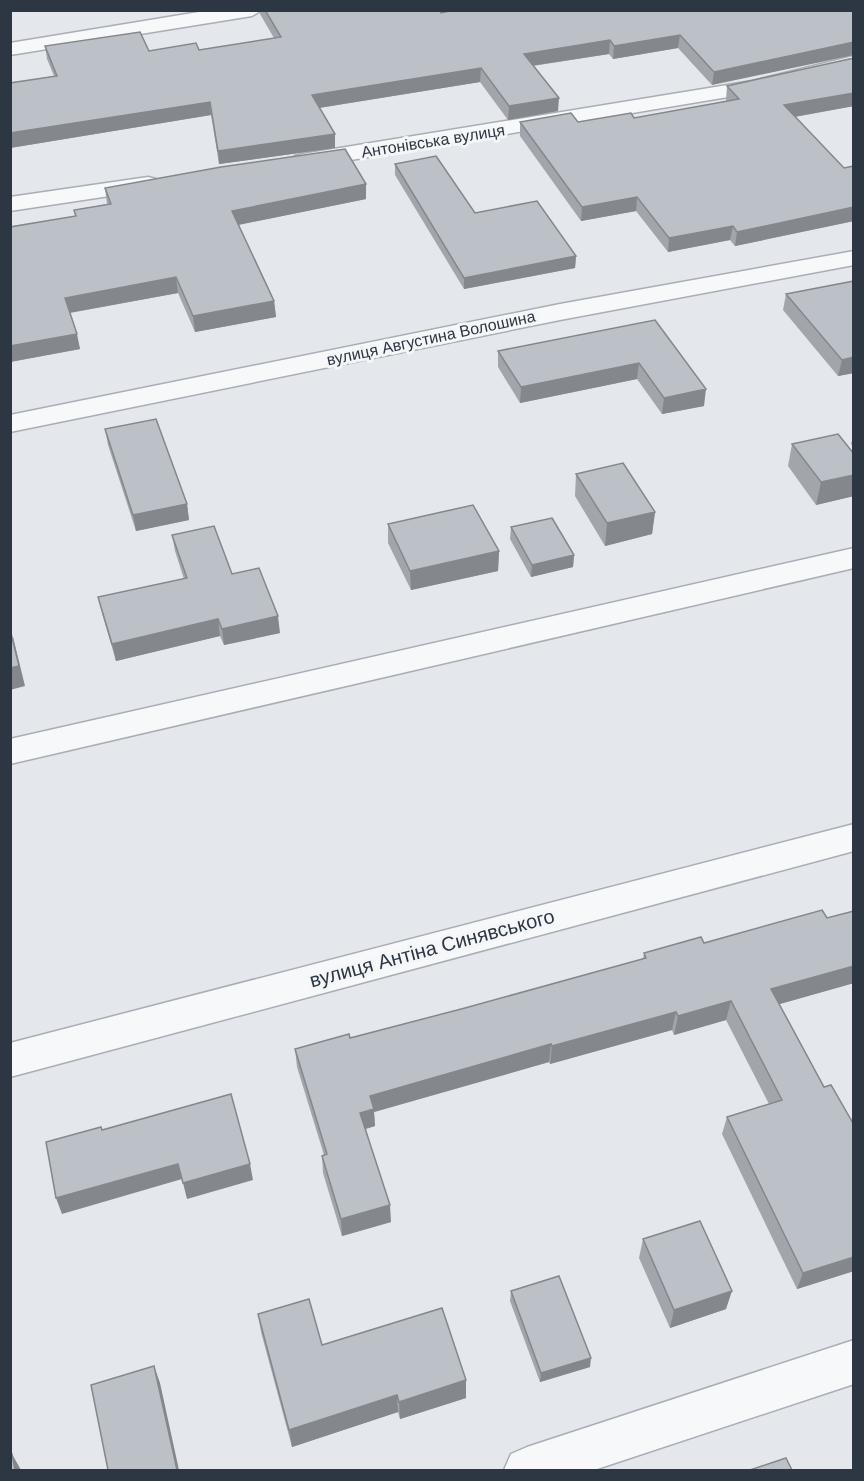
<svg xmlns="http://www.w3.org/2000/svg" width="864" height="1481" font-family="Helvetica,sans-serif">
<rect width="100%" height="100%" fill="#e4e7eb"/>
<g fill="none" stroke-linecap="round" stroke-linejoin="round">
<g stroke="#a9aeb5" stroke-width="3">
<path id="minor" d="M211 10H262L252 16 10 55V43Z
M854 56V68L752 93 303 168 295 166 292 161 295 156 303 154 752 81Z
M148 177 156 179 160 184 156 189 10 211V197Z
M854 251V265L560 320 10 432V415L560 304Z
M854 548V568L10 764V739Z
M854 824V851L10 1077V1043Z
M854 1340V1384L594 1470H504L511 1454 527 1447Z"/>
</g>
<use href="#minor" fill="#f7f8f9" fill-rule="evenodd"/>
</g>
<path fill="#a2a6ac" d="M260 10H439L441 13 854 10 712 85 678 48 613 59 609 54 533 66 558 111 508 120 480 82 319 108 335 148 219 164 211 115 10 148V83L54 76 47 59 45 46 149 51 199 50 274 38 260 14Z
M854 58V106L795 117 844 168 854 166V221L735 246 730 240 668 252 636 211 581 221 520 136V122H578L634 118 727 101 726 100 727 86Z
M395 164 475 213 576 256 575 268 464 289 395 175Z
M105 188 366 199 238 225 274 301 276 317 195 332 178 293 70 313 80 349 10 362 75 216 74 210 107 204Z
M786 294 854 373 838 376 783 310Z
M655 320 704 406 662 414 637 379 520 403 498 367V351Z
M105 429 187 504 189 520 136 531 108 445Z
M854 433V447L851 444Z
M792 444 854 454V496L816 505 788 466Z
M576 474 655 512 652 534 605 546 575 496Z
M388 524 499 551 498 571 411 590 388 543Z
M511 527 574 555 573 567 531 577 510 539Z
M172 535 232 574 280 633 224 645 220 636 116 661 102 613 98 597 184 579 175 551Z
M854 911V983L779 1004 854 1271 797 1289 722 1134 727 1117 769 1104 726 1020 674 1035 672 1030 550 1064 549 1062 374 1112 375 1126 366 1129 391 1222 342 1236 323 1173 322 1156 324 1155 297 1067 295 1049 350 1038 465 1008 643 959 644 953 704 943 827 918Z
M643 1239 726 1309 670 1328 639 1258Z
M511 1291 590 1367 540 1382 510 1301Z
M258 1314 322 1345 466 1380V1398L400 1419 398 1412 292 1447 261 1332Z"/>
<path fill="#84878c" d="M680 35 678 48 613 59 614 46Z
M610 40 609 54 523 67 524 54Z
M854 42V55L712 85 714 72Z
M481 68 480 82 312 109V95Z
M854 93V106L782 119 784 105Z
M559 98 558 111 508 120 509 106Z
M210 102 211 115 10 148V133Z
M335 134V148L219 164 218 151Z
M366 184V199L233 226 232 211Z
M637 197 636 211 581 221 582 207Z
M854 207V221L735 246 737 232Z
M733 226 730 240 668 252 669 238Z
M576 256 575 268 464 289V278Z
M176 277 178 293 68 313 65 298Z
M274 301 276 317 195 332 193 316Z
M77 334 80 349 10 362V346Z
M854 357V373L838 376 842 360Z
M639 363 637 379 520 403 521 387Z
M706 389 704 406 662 414 664 398Z
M854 475V496L816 505 821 482Z
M187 504 189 520 136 531 133 515Z
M655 512 652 534 605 546 607 523Z
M499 551 498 571 411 590 410 571Z
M574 555 573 567 531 577 532 565Z
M278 616 280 633 224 645 222 629Z
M218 619 220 636 116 661 112 644Z
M13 637 25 686 10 690V668Z
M854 966V983L766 1008 771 989Z
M731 1001 726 1020 674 1035 678 1016Z
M676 1012 672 1030 550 1064 552 1046Z
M551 1044 549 1062 374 1112 375 1126 361 1130 360 1113 370 1096Z
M178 1164 182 1179 62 1214 56 1198Z
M250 1164 253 1180 187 1199 183 1183Z
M390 1205 391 1222 342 1236 341 1219Z
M854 1257V1271L797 1289 803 1273Z
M732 1291 726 1309 670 1328 674 1310Z
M591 1358 590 1367 540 1382 541 1373Z
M154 1366 160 1383 179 1470H177Z
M466 1380V1398L400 1419 399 1402Z
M397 1395 398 1412 292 1447 289 1430Z
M12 1454 21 1470H15Z"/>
<path fill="#bcc1c8" stroke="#84878c" stroke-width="1.5" d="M265 10H439L441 13 454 10H854V42L714 72 680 35 614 46 610 40 524 54 559 98 509 106 481 68 312 95 335 134 218 151 210 102 10 133V83L57 76 45 46 140 32 149 51 196 43 199 50 281 37Z
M854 58V93L784 105 844 168 854 166V207L737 232 733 226 669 238 637 197 582 207 520 122 571 113 578 122 631 113 634 118 739 99 727 86Z
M345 149 366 184 232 211 274 301 193 316 176 277 65 298 77 334 10 346V227L76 216 74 210 111 204 105 188 221 167Z
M436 156 475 213 537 201 576 256 464 278 395 164Z
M854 281V357L842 360 786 294Z
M655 320 706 389 664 398 639 363 521 387 498 351Z
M156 419 187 504 133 515 105 429Z
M838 434 854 454V475L821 482 792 444Z
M623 463 655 512 607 523 576 474Z
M473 505 499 551 410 571 388 524Z
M552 518 574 555 532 565 511 527Z
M214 526 232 574 259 568 278 616 222 629 218 619 112 644 98 597 187 578 172 535Z
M10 629 19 666 10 668Z
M822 910 827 918 854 911V966L771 989 824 1087 831 1085 854 1125V1257L803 1273 727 1117 782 1100 731 1001 678 1016 676 1012 552 1046 551 1044 370 1096 374 1109 360 1113 390 1205 341 1219 322 1156 327 1154 295 1049 349 1034 350 1038 465 1008 646 958 644 953 701 937 704 943Z
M231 1094 250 1164 183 1183 178 1164 56 1198 46 1142 101 1127 102 1130Z
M700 1221 732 1291 674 1310 643 1239Z
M559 1276 591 1358 541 1373 511 1291Z
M309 1299 322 1345 442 1308 466 1380 399 1402 397 1395 289 1430 258 1314Z
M154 1366 177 1470H108L91 1385Z
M10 1454H12L15 1470H10Z
M786 1458 792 1470H750Z"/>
<g text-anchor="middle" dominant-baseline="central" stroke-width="6" stroke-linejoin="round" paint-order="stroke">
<g font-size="16" fill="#2d3643" stroke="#f4f6f8">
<text transform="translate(433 141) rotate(-9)">Антонівська вулиця</text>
<text transform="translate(431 338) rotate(-12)">вулиця Августина Волошина</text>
</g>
<g font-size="20" fill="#2d3643" stroke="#f4f6f8">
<text transform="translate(432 948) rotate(-15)">вулиця Антіна Синявського</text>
</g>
</g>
<rect width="864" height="1481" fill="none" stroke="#2d3643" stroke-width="24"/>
</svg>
